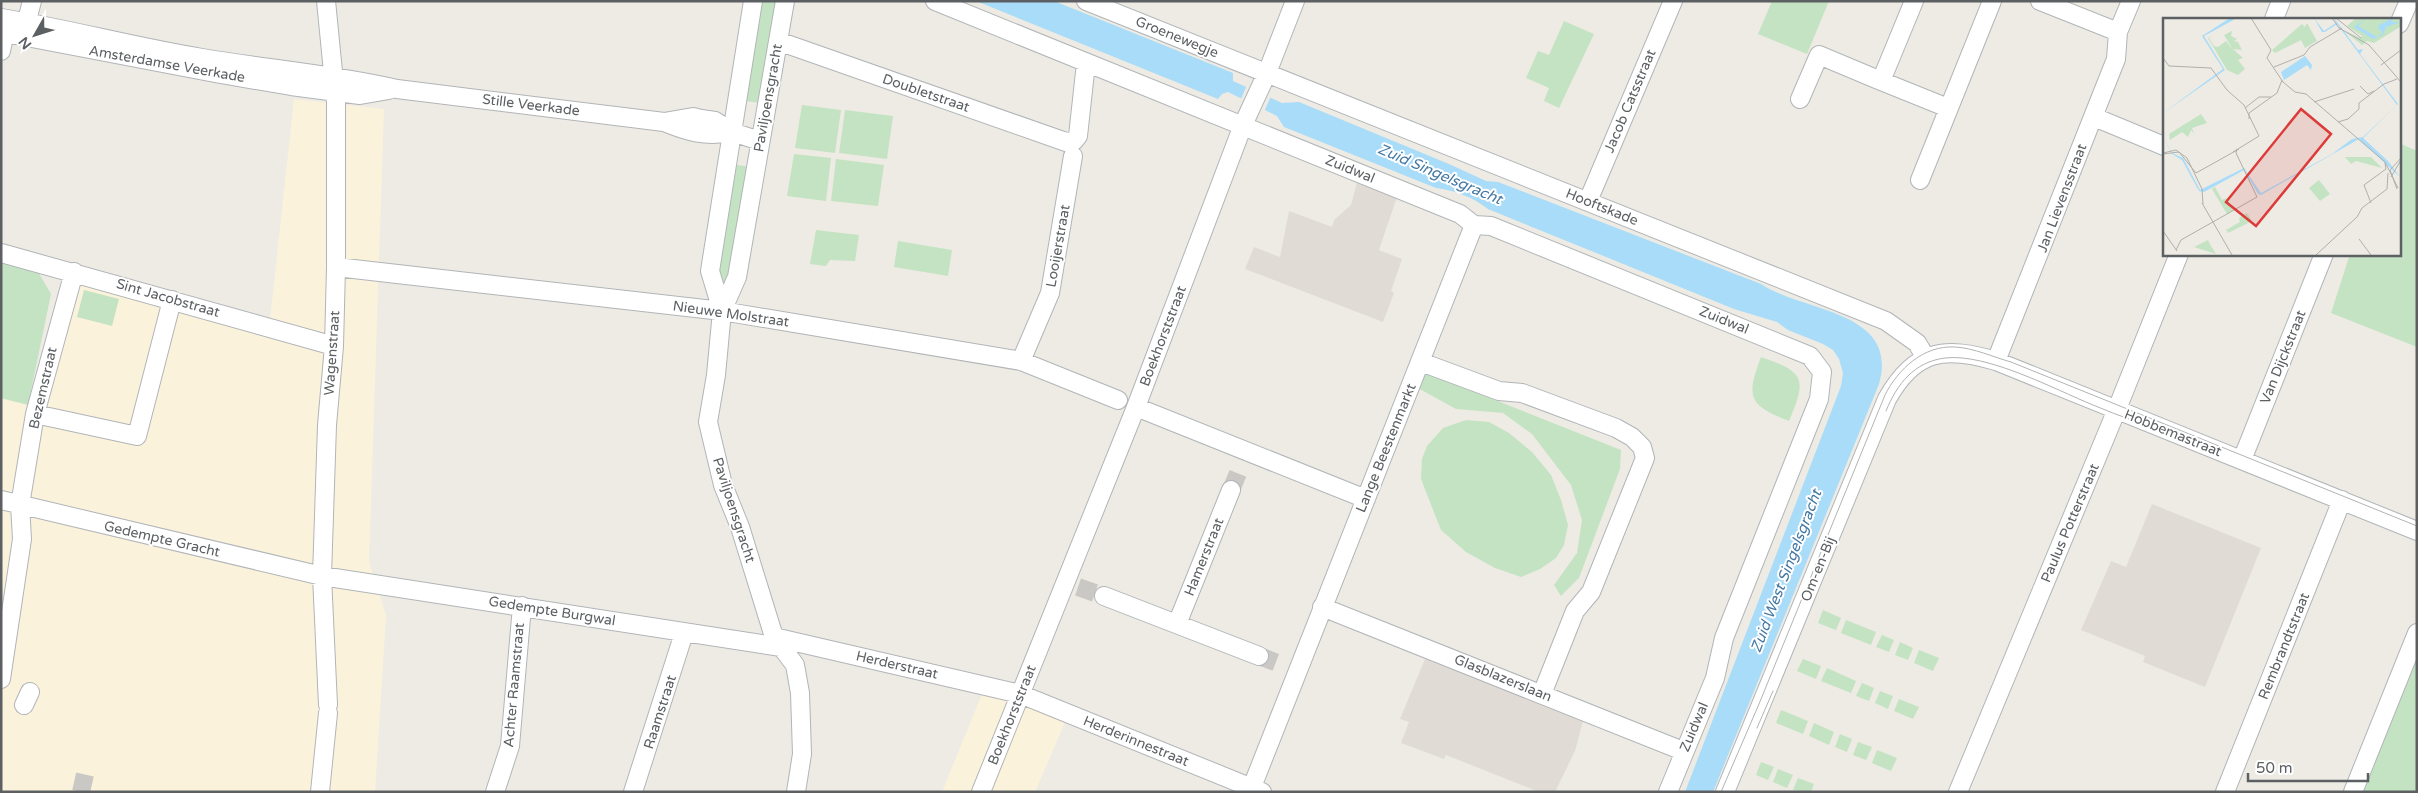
<svg xmlns="http://www.w3.org/2000/svg" width="2418" height="793" font-family="'Varela Round',sans-serif">
<rect width="100%" height="100%" fill="#edebe4"/>
<path fill="#fbf2db" d="M294 99 384 109 369 562 386 615 375 792H1V399L46 407 74 278 269 329Z
M986 684 1068 715 1035 792H942Z"/>
<path fill="#e0dcd5" d="M1358 179 1398 194 1379 250 1402 259 1391 291 1394 293 1383 322 1245 269 1254 247 1280 257 1289 211 1332 227 1334 220 1351 205Z
M2152 504 2261 548 2205 687 2143 662 2145 656 2081 630 2111 561 2126 567Z
M1425 659 1583 721 1575 751 1555 792H1539L1446 755 1444 759 1401 743 1409 722 1400 719Z"/>
<path fill="#c4e3c2" d="M753 1H785L767 104 738 100Z
M1772 1H1829L1807 54 1758 34Z
M1564 21 1594 34 1559 108 1544 101 1549 88 1526 78 1538 51 1549 55Z
M802 105 841 110 835 153 795 148Z
M845 110 893 116 887 159 839 153Z
M2399 143 2417 151V347L2331 313 2350 254H2399Z
M794 154 831 158 826 201 787 196Z
M836 159 884 165 878 206 831 201Z
M732 164 750 167 727 284 721 285 716 281Z
M816 230 859 235 855 261 830 260 826 266 810 264Z
M898 241 952 250 948 276 894 267Z
M1 260 37 270 51 294 28 405 1 398Z
M84 290 119 299 112 326 77 317Z
M1761 357C1805 372 1807 379 1789 421 1748 405 1746 397 1761 357Z
M1422 371 1621 450 1620 469 1579 578 1561 596 1554 585 1577 553 1582 520 1571 485 1532 434 1503 413 1456 409 1416 387Z
M1466 420 1489 422 1509 433 1532 452 1551 475 1561 500 1568 525 1564 545 1556 558 1540 569 1521 577 1495 568 1466 552 1441 530 1421 479 1422 459 1427 446 1443 428Z
M1823 610 1841 618 1836 630 1818 623Z
M1846 620 1876 632 1871 645 1841 633Z
M1882 635 1894 640 1889 652 1876 647Z
M1900 642 1913 648 1908 660 1895 655Z
M2417 644V792H2354Z
M1919 650 1939 658 1933 671 1914 663Z
M1803 659 1821 666 1816 679 1797 671Z
M1827 668 1856 681 1851 693 1821 681Z
M1862 683 1874 688 1869 701 1856 696Z
M1880 691 1893 696 1888 709 1875 703Z
M1899 699 1919 707 1913 719 1894 711Z
M1781 710 1808 721 1803 734 1776 723Z
M1814 723 1834 732 1829 745 1809 736Z
M1840 734 1852 739 1847 752 1835 747Z
M1858 742 1872 747 1866 760 1853 755Z
M1877 750 1897 758 1891 771 1872 763Z
M1761 762 1774 767 1768 780 1756 775Z
M1778 769 1793 775 1787 788 1773 782Z
M1798 778 1814 784 1811 792 1793 790Z"/>
<path fill="#a8dcf9" d="M976 1H1054L1233 73V81L1282 103 1299 102 1449 164 1486 181 1498 182 1761 284C1803 312 1900 310 1879 384L1713 792H1685L1841 386 1843 373 1839 359 1833 350 1823 344 1788 330 1777 322 1734 309 1488 209C1472 197 1457 191 1436 188L1284 127 1277 116 1228 92 1222 94 1218 99Z"/>
<path fill="#edebe4" d="M1247 85 1271 96 1264 112 1240 101Z"/>
<g fill="none" stroke-linecap="round" stroke-linejoin="round">
<path stroke="#c9c8c4" stroke-width="18" stroke-dasharray="18 9" stroke-linecap="butt" d="M1231 490 1241 466
M1078 587 1104 596
M1259 656 1283 665
M81 792 86 770"/>
<g stroke="#b1b5b8" stroke-width="20">
<path id="minor" d="M326 1 336 102V267L334 346 327 425 322 576 328 705
M785 1 737 277 722 311 716 375 708 422 723 485 740 527 774 637 795 665 800 693 802 754 796 792
M935 1 1460 214 1474 225 1491 226 1810 356 1822 372 1819 399 1724 638 1715 678 1668 792
M1086 1 1886 321 1917 343 1926 358
M1914 1 1881 81 1948 108
M2040 1 2118 32 2131 1
M1 18C69 29 135 47 202 58 267 69 333 74 397 89L664 122C688 132 706 137 732 132
M2274 19 2281 1
M2399 24 2409 1
M1 32 215 73 291 86 360 95 389 90
M24 32 32 1
M778 41 1066 142 1074 141 1078 136 1086 63
M1 51 7 22
M1800 99 1819 55 1881 81
M2094 117 2164 146
M664 122 693 117 701 119 715 121 732 132 760 141
M1920 180 1992 1
M1588 201 1673 1
M1 253 334 346
M336 267 722 311 1021 361 1118 400
M722 311 710 271 753 1
M1021 361 1050 293 1073 156
M1996 361 2116 59 2118 32
M1421 362 1499 391 1522 393 1616 428 1632 437 1642 447 1645 458 1639 473 1591 592 1575 611 1542 694
M1136 407 1366 499
M35 414 137 436 172 300
M2242 460 2324 254
M1 500 322 576 781 647
M1104 596 1259 656
M1322 607 1683 751
M1177 624 1231 490
M774 637 1020 694 1262 792
M1 679 22 539 20 505 35 414 74 272
M24 705 30 692
M320 792 328 713
M495 792 510 746 522 606
M633 792 684 633
M981 792 1136 407 1243 125 1267 73 1295 1
M1250 792 1474 225
M1725 792 1887 399C1915 349 1945 346 1996 361L2417 531
M1958 792 2115 414 2179 254
M2225 792 2342 500
M2353 792 2417 633"/>
</g>
<use href="#minor" stroke="#fff" stroke-width="18"/>
<path stroke="#b2b3b3" stroke-width="1" d="M1886 411C1897 384 1914 362 1945 358 1987 353 2054 389 2093 405 2119 416 2146 425 2172 435
M1757 728 1773 691
M1721 792 1759 704 1885 395C1898 369 1924 345 1955 347 1974 348 1993 357 2011 362L2417 526"/>
</g>
<g text-anchor="middle" dominant-baseline="central" stroke-width="4" stroke-linejoin="round" paint-order="stroke">
<g font-size="14" fill="#5c6063" stroke="#fff">
<text transform="translate(1177 37) rotate(22)">Groenewegje</text>
<text transform="translate(167 64) rotate(10)">Amsterdamse Veerkade</text>
<text transform="translate(926 93) rotate(19)">Doubletstraat</text>
<text transform="translate(768 98) rotate(-80)">Paviljoensgracht</text>
<text transform="translate(1630 101) rotate(-67)">Jacob Catsstraat</text>
<text transform="translate(531 105) rotate(7)">Stille Veerkade</text>
<text transform="translate(1350 169) rotate(22)">Zuidwal</text>
<text transform="translate(2062 198) rotate(-69)">Jan Lievensstraat</text>
<text transform="translate(1602 207) rotate(22)">Hooftskade</text>
<text transform="translate(1058 246) rotate(-80)">Looijerstraat</text>
<text transform="translate(168 298) rotate(16)">Sint Jacobstraat</text>
<text transform="translate(731 314) rotate(8)">Nieuwe Molstraat</text>
<text transform="translate(1724 320) rotate(22)">Zuidwal</text>
<text transform="translate(1163 336) rotate(-69)">Boekhorststraat</text>
<text transform="translate(332 353) rotate(-86)">Wagenstraat</text>
<text transform="translate(2283 357) rotate(-68)">Van Dijckstraat</text>
<text transform="translate(43 388) rotate(-77)">Bezemstraat</text>
<text transform="translate(2173 433) rotate(22)">Hobbemastraat</text>
<text transform="translate(1386 448) rotate(-68)">Lange Beestenmarkt</text>
<text transform="translate(734 510) rotate(72)">Paviljoensgracht</text>
<text transform="translate(2070 523) rotate(-67)">Paulus Potterstraat</text>
<text transform="translate(162 539) rotate(13)">Gedempte Gracht</text>
<text transform="translate(1204 557) rotate(-68)">Hamerstraat</text>
<text transform="translate(1818 569) rotate(-68)">Om-en-Bij</text>
<text transform="translate(552 611) rotate(9)">Gedempte Burgwal</text>
<text transform="translate(2284 646) rotate(-68)">Rembrandtstraat</text>
<text transform="translate(897 665) rotate(13)">Herderstraat</text>
<text transform="translate(1503 678) rotate(22)">Glasblazerslaan</text>
<text transform="translate(514 685) rotate(-85)">Achter Raamstraat</text>
<text transform="translate(660 712) rotate(-72)">Raamstraat</text>
<text transform="translate(1012 715) rotate(-68)">Boekhorststraat</text>
<text transform="translate(1694 727) rotate(-67)">Zuidwal</text>
<text transform="translate(1136 741) rotate(22)">Herderinnestraat</text>
</g>
<g font-size="15" font-style="italic" fill="#4478a2" stroke="#fff">
<text transform="translate(1440 174) rotate(23)">Zuid Singelsgracht</text>
<text transform="translate(1786 571) rotate(-69)">Zuid West Singelsgracht</text>
</g>
</g>
<g transform="translate(2163 18)">
<rect width="238" height="238" fill="#edebe4"/>
<path d="M193 0H237V9L211 25 204 23 199 27 180 12 197 20 199 18 184 8ZM144 5 154 23 142 30 138 22 112 35 109 32 139 6 142 9ZM69 13 68 18 74 21 71 23 75 24 79 32 70 31 80 40 75 42 82 51 75 57 64 52 45 20 50 17 46 20 51 28 55 29 63 23 70 32 61 17ZM38 96 44 105 29 110 31 116 28 112 25 119 19 114 7 122 6 116ZM182 139H208L219 150 193 143 188 146ZM156 162 167 176 157 183 146 170ZM52 169 59 182 64 180 70 192 64 196 49 171ZM84 195 89 203 65 215 63 212 77 204 76 200ZM45 222 48 228 53 236 31 229Z" fill="#c4e3c2"/>
<path d="M67 0H74L41 18 62 52 0 95 60 51 39 18ZM151 0 161 13 173 5 171 0 195 32 200 31 197 36 235 86 200 120 225 143 237 159 196 121 98 177 95 176 81 152 41 174 36 173 19 142 9 136 0 118 9 135 20 140 37 172 81 150 98 175 169 136 189 121 200 119 234 87 174 6 162 14H159ZM203 0 195 8 214 19 220 15 215 10 216 7 230 0 229 4H237L223 9 220 17 210 21 191 9ZM142 38 149 47 148 52 144 47 121 62 118 54Z" fill="#a8dcf9"/>
<path fill="none" stroke="#afafac" stroke-width="1" d="M88 0 108 32 104 40 120 64 132 74 143 76 222 144 235 170M169 0 176 10 206 27 238 64M173 0 198 20M0 40 6 48 48 50 64 72 81 87 96 118 70 134M218 47 238 32M111 49 141 37 147 29 179 10M197 68 205 76 211 73M151 84 191 71M82 90 96 79H108M86 101V95L114 75 119 62M175 104 185 101 196 91V85L221 66 234 61M0 135 13 132 24 140 39 171 40 186M0 136 16 134 33 155 76 131M228 159 238 142M234 171 227 152 238 140M39 185 69 237M208 185 201 167 223 151 222 145M0 213 14 233M196 221 208 237M13 232 18 222 94 179 73 135 74 131M153 237 194 199 199 190 224 171 225 155"/>
<path fill="#dd3b3a" fill-opacity="0.15" stroke="#dd3b3a" stroke-width="2.5" d="M138 91 168 116 93 208 63 184Z"/>
<rect width="238" height="238" fill="none" stroke="#5c6063" stroke-width="2.5"/>
</g>
<rect width="2418" height="793" fill="none" stroke="#5c6063" stroke-width="5"/>
<g transform="translate(35 35) rotate(231)" stroke="#ffffff" stroke-width="4" paint-order="stroke">
<path d="M0-4L9 19L0 12L-9 19Z" fill="#5c6063"/>
<text y="-8" font-size="14" font-weight="bold" text-anchor="middle" fill="#5c6063">N</text>
</g>
<path d="M2248 773v8h120v-8" fill="none" stroke="#5c6063" stroke-width="2.5"/>
<text x="2256" y="773" font-size="15" fill="#5c6063" stroke="#ffffff" stroke-width="4" paint-order="stroke">50 m</text>
</svg>
